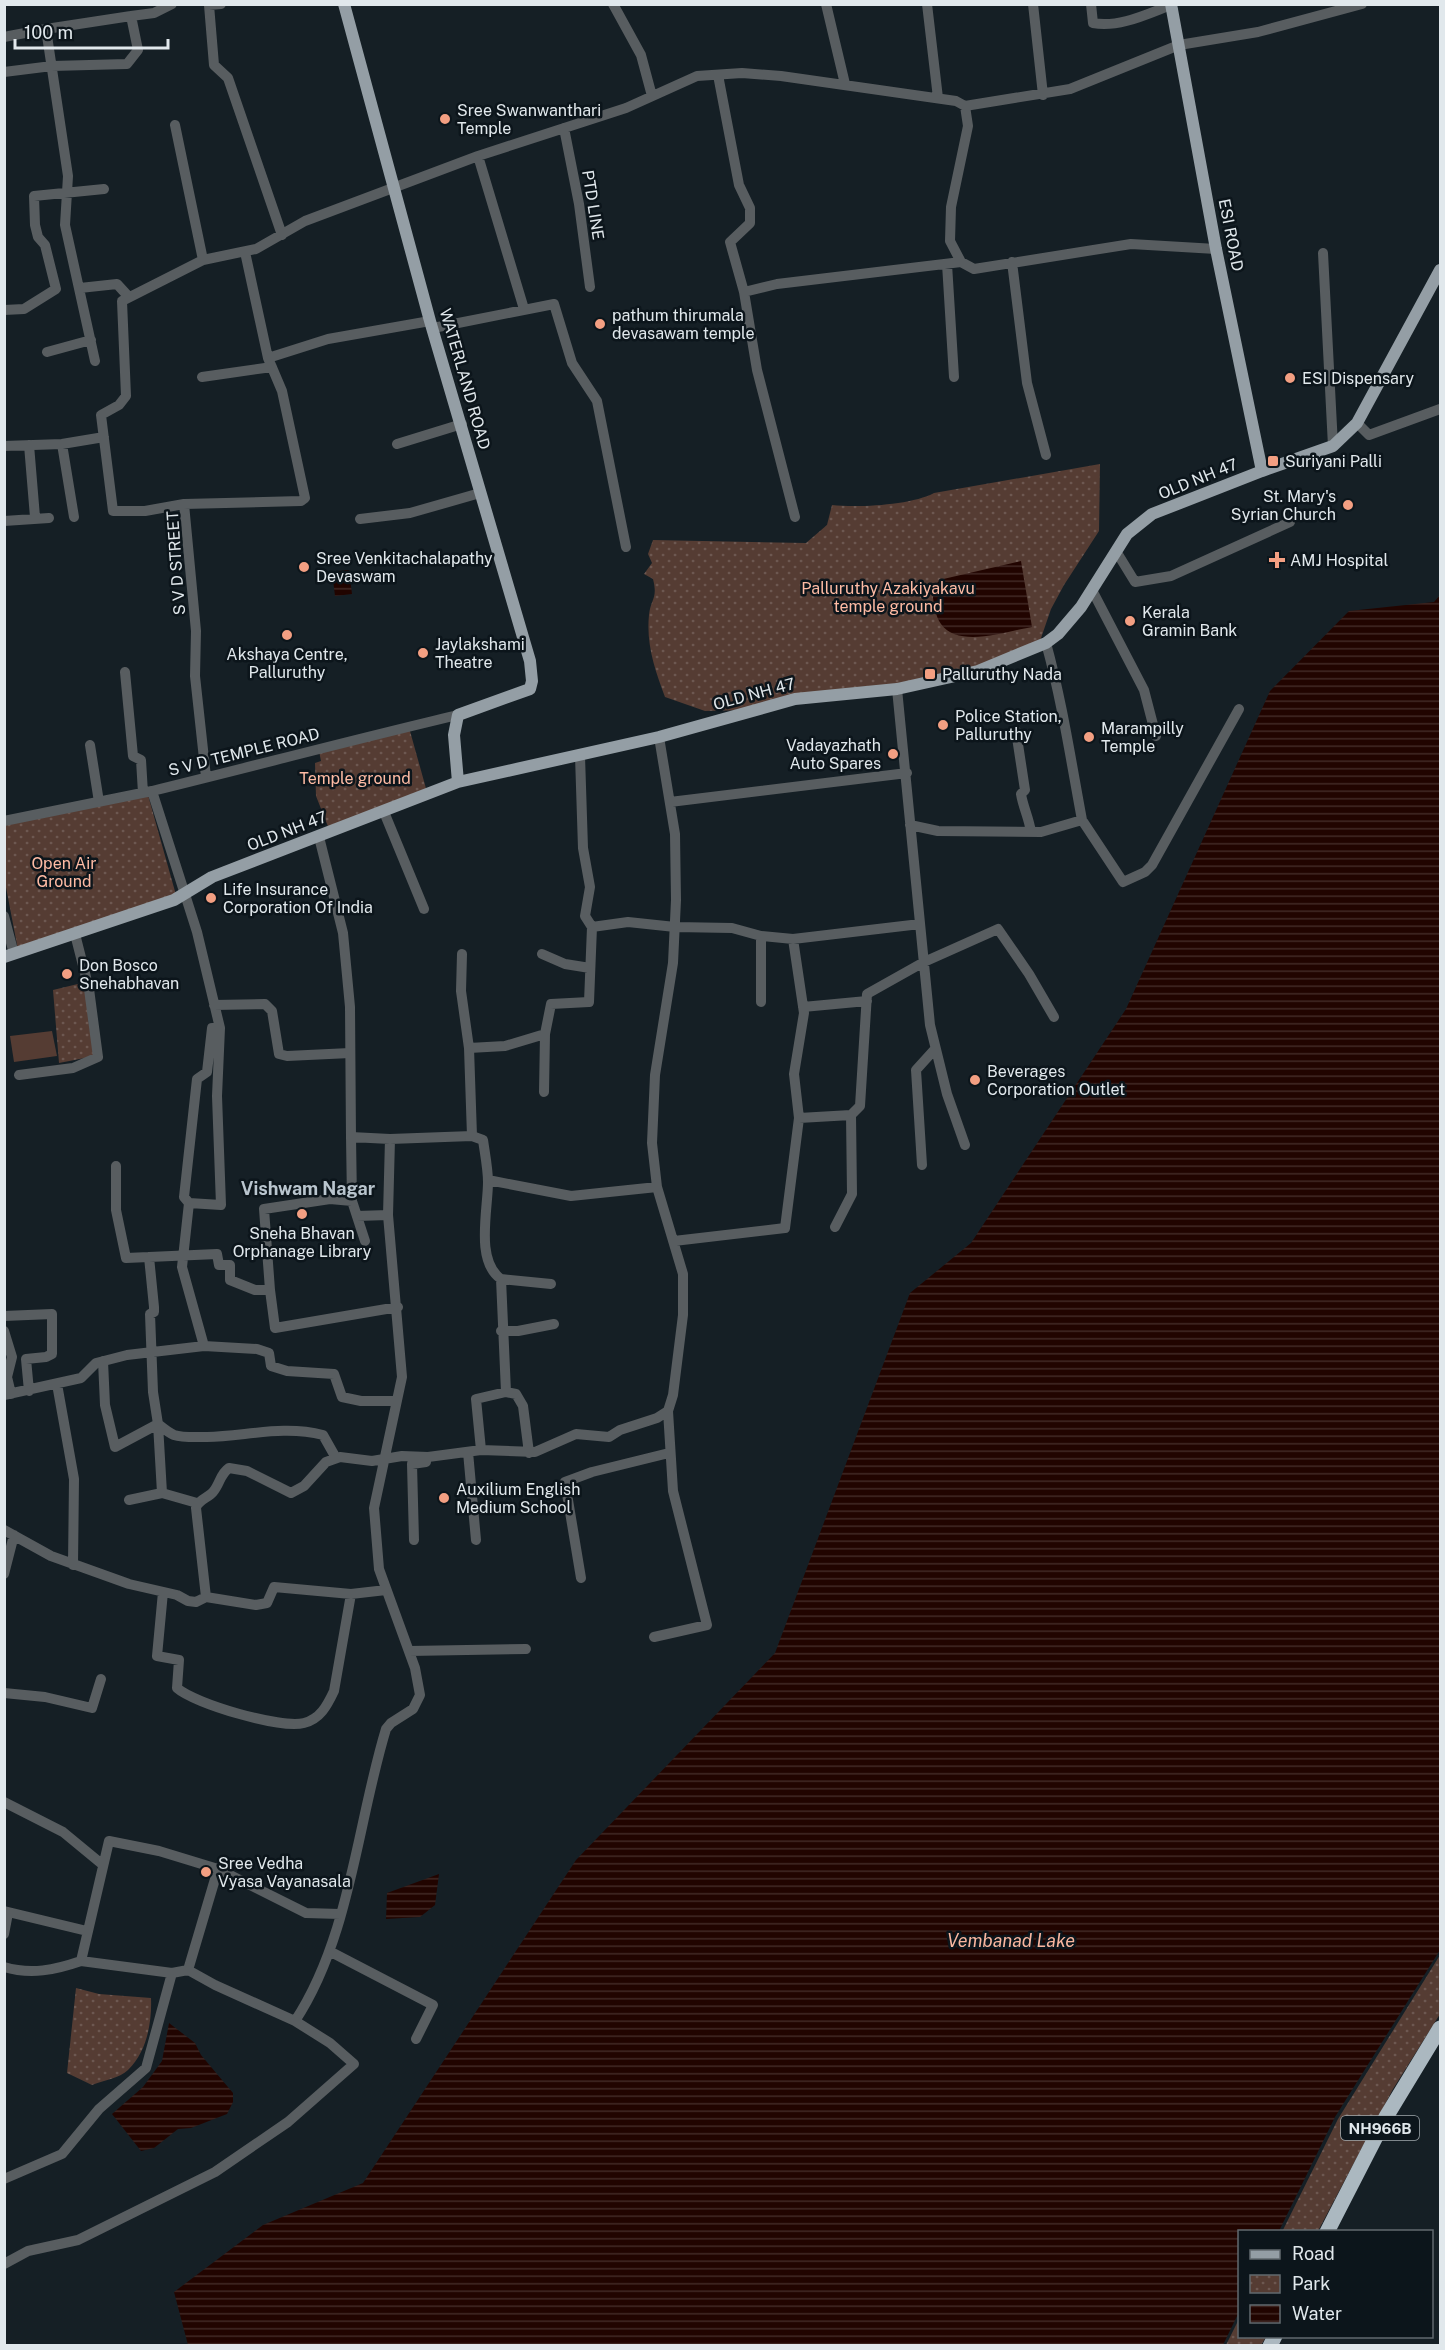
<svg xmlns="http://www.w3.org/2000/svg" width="1445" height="2350" font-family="'Public Sans',sans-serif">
<defs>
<pattern id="park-dots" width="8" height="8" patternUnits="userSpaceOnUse" patternTransform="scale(1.5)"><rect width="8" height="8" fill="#553c33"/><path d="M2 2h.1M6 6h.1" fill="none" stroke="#6d5851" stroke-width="1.8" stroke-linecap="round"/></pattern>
<pattern id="water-rules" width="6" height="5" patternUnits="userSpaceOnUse" patternTransform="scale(1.5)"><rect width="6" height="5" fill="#210400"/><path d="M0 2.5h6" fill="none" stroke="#412925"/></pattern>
</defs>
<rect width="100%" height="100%" fill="#151f25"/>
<path fill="#553c33" d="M52 1031 57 1056 14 1062 10 1036Z"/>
<path fill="url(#park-dots)" d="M1100 464 1099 531 1064 585 1051 609 1040 641 965 671 750 710 705 711 665 697C655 670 646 644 649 615 651 598 658 599 653 579L644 574 652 563 648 554 653 540 806 543 827 525 832 505C858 508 912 505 934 493Z
M408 724 427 792 329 829 316 796 315 763 321 761 319 751Z
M148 795 176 895 18 950 5 882 4 824Z
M86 982 95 1056 59 1063 53 990Z
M1440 1955V2014L1393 2089 1318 2231 1282 2232 1338 2119Z
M76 1988 99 1994 151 1998C152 2022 147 2052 128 2070 120 2078 102 2081 92 2085L67 2073Z
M1239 2319 1240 2336 1266 2337 1261 2345H1226Z"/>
<path fill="url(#water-rules)" d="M1021 561 1032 627C1007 631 959 649 941 624 935 616 934 603 932 592L939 580Z
M349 570 352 594 335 596 332 572Z
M1440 595V1950L1335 2117 1279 2231 1240 2232 1239 2312 1223 2345H188L174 2292 263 2225 363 2183 576 1860 775 1653 910 1293 971 1243 1126 1009 1270 691 1349 611 1434 602Z
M439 1874 435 1905 420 1917 386 1919 387 1893Z
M169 2023 195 2043 201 2055 233 2093V2102L227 2114 191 2128 178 2129 154 2148 141 2151 112 2114 143 2087 162 2061Z"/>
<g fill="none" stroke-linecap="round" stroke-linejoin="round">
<path stroke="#585d60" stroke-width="10" d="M221 4 209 5 214 65 228 78 282 235
M613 4 641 55 652 96
M826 4 845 84
M927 4 938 98
M1033 4 1043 95
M1091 4 1093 23C1119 28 1147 14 1171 5
M4 37 46 29
M4 72 52 66 127 64 138 50 131 16 154 13 172 4
M718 75 739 185 750 208V223L730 242 744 292 757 370 795 517
M965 106 968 126 951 207 950 241 961 262 974 269 1131 244 1216 249
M175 125 203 260 256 249 305 221 478 156 626 108 697 76 742 73 781 76 956 101 965 106 1070 89 1179 45 1258 32 1362 4
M564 128 579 204 590 287
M478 156 524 309
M1323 253 1333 446
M203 260 122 301 126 396 119 405 101 415 113 511H145L184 504 301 501 305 498 282 391 268 358 245 252
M1012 262 1027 383 1046 455
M947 264 954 377
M80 288 117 284 128 296
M744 292 777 284 961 262
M4 310 24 309 56 289 45 245 38 237 35 225 34 196 104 189
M433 328 554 304 572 363 597 401 626 547
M47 352 91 340
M268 358 328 339 430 321
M95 361 65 225 68 176 46 29 131 16
M202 377 272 367
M1357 423 1369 435 1440 409
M62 444 74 517
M397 444 462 424
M29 445 35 517
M4 446 62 444 104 437
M184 504 196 631 195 676 206 777
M360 519 410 513 480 493
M4 521 49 518
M1116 551 1135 582 1171 576 1290 522
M1092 590 1144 690 1156 736
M125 672 133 756 141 760 143 793
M897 689 930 1025 947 1094 965 1145
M1016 731 1025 790 1021 794C1023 807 1029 818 1031 832
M90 745 99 802
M580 756 583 848 590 887 585 916 592 927
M152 791C254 766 356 739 458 715
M670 802 907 773
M384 812 424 909
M1082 820 1123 882 1145 872 1152 865 1239 709
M4 821 152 791 197 932 220 1028 217 1096 221 1205 189 1203 182 1267 204 1346 127 1355 96 1363 81 1378 4 1395
M910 825 938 831 1041 832 1082 820C1071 761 1062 701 1046 643
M4 916 14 954
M761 936V1002
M462 954 461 991 469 1048 472 1136 483 1140C485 1154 488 1169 488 1182 488 1210 475 1261 501 1279L506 1392
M542 954 565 964 590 968
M214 1005 265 1004 272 1011 279 1054 287 1056 350 1053
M803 1007 867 1001
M469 1048 505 1046 545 1034 551 1004 589 1002 592 927 628 922 675 927 732 928 761 936 793 939 920 924
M19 1075 73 1068 98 1057 89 989 75 934
M544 1092 545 1034
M799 1118 851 1115 860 1106 867 994 924 962 998 929 1029 974 1054 1017
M351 1137 352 1201 365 1241
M390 1139 472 1136
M922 1165 916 1070 935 1049
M116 1166V1210L126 1258 149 1257
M488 1180 571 1196 657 1187
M189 1203 184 1197 197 1079 207 1072 212 1028H220
M357 1216 388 1215
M835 1227 852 1194 851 1115
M674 1241 785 1228 799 1118 794 1074 804 1013 793 939
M501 1279 551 1284
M270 1290 264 1209 330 1199 352 1201
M4 1316 52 1314V1354L46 1357 26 1359 29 1391
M4 1331 12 1357 7 1377 11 1394
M501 1331H518L554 1324
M204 1346 257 1349 269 1353 271 1366 287 1371 334 1374 342 1397 361 1401H396
M103 1361 105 1405 115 1447 158 1424 162 1493
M57 1384 74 1479 73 1565
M481 1450 476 1399 506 1392 516 1394 523 1406 529 1453
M468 1452 476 1540
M336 1458 323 1435C284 1425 246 1436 207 1437 197 1437 183 1438 174 1435 169 1433 163 1428 158 1424L153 1392 150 1314 154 1312V1307L149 1257 217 1254 219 1265H230V1280L255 1290H270L275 1328 398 1307
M129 1500 162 1493 197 1503
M4 1530 51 1556 129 1584 177 1595 188 1601 196 1602 206 1597 196 1508C198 1500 208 1498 213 1492 220 1484 220 1474 229 1468L247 1471 291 1493 304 1486 326 1462 340 1457 372 1461 402 1456 428 1457 481 1450 535 1452 576 1434 609 1437 620 1430 657 1418 668 1411 673 1395 683 1315V1274L657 1187 652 1143 655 1075 673 963 676 900 675 834 659 737
M414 1540 412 1464 426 1462
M4 1574 14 1535
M581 1578 565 1482 592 1472 669 1453
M163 1592 157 1656 179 1660 177 1688C195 1704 281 1729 304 1723 320 1719 327 1706 334 1691L351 1594
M206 1597 256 1605 267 1603 274 1587 351 1594 386 1590
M654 1637 707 1625 673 1491 668 1411
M409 1651 526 1649
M4 1693 45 1697 92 1708 101 1679
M4 1802 63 1832 103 1865
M4 1911 87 1931
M4 1934 8 1913
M331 1952 433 2005 416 2039
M4 1967C31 1975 55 1970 81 1961
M188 1970 218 1869
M172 1973 188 1970 215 1985 295 2021
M4 2179 62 2154 99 2109 146 2068 172 1973 81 1961 109 1841 159 1851 218 1869 306 1913 340 1914
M4 2264 28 2251 78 2240 215 2172 288 2122 354 2064 330 2043 295 2021C350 1938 357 1824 386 1729L391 1723 413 1709 420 1695 415 1668 379 1569 374 1508 402 1377 388 1215 390 1139 351 1137 350 1007 343 933 319 837"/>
<path stroke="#949ea5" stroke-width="12" d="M344 4 430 321 530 661 532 681 530 689 458 715 454 735 458 782
M1171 4 1216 249 1262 471
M4 957 174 900 212 877 458 782 659 737 795 699 897 689 978 671 1046 643 1058 634 1081 607 1127 534 1152 514 1262 471 1333 446 1357 423 1440 270"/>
<path stroke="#abb8c0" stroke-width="15" d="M1327 2232 1386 2117 1440 2028
M1270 2346 1275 2336"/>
</g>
<g fill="#f39f82" stroke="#0c151b" stroke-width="2">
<circle cx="445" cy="119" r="6"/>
<circle cx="600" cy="324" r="6"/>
<circle cx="1290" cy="378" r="6"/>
<rect x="1267" y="455" width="12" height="12" rx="3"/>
<circle cx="1348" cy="505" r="6"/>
<path d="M1274 551h6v6h6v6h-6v6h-6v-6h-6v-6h6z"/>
<circle cx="304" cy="567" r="6"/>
<circle cx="1130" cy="621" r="6"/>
<circle cx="287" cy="635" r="6"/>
<circle cx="423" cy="653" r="6"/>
<rect x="924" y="668" width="12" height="12" rx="3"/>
<circle cx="943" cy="725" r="6"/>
<circle cx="1089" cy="737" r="6"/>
<circle cx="893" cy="754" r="6"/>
<circle cx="211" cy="898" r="6"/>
<circle cx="67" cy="974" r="6"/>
<circle cx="975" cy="1080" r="6"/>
<circle cx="302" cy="1214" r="6"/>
<circle cx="444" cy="1498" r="6"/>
<circle cx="206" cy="1872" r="6"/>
</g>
<g text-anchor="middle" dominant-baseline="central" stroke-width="5" stroke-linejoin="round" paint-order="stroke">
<rect fill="#0c151b" stroke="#a1a9ad" stroke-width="1.5" x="1341" y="2116" width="78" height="24" rx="4.5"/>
<g font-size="15" font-weight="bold" fill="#e1e8ec">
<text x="1380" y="2128">NH966B</text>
</g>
<g font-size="16" fill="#e1e8ec" stroke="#0c151b" text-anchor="start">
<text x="457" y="110">Sree Swanwanthari<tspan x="457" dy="18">Temple</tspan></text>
<text x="612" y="315">pathum thirumala<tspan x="612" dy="18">devasawam temple</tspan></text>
<text x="1302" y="378">ESI Dispensary</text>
<text x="1285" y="461">Suriyani Palli</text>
<text x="1336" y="496" text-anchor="end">St. Mary's<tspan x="1336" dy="18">Syrian Church</tspan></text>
<text x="316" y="558">Sree Venkitachalapathy<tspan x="316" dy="18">Devaswam</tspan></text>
<text x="1290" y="560">AMJ Hospital</text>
<text x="1142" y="612">Kerala<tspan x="1142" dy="18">Gramin Bank</tspan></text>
<text x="435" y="644">Jaylakshami<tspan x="435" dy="18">Theatre</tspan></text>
<text x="287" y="654" text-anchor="middle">Akshaya Centre,<tspan x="287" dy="18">Palluruthy</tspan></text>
<text x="942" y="674">Palluruthy Nada</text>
<text x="955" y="716">Police Station,<tspan x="955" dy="18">Palluruthy</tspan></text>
<text x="1101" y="728">Marampilly<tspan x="1101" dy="18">Temple</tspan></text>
<text x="881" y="745" text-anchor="end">Vadayazhath<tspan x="881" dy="18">Auto Spares</tspan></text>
<text x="223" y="889">Life Insurance<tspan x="223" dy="18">Corporation Of India</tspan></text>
<text x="79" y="965">Don Bosco<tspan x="79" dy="18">Snehabhavan</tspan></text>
<text x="987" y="1071">Beverages<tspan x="987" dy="18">Corporation Outlet</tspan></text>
<text x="302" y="1233" text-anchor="middle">Sneha Bhavan<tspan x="302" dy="18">Orphanage Library</tspan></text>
<text x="456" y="1489">Auxilium English<tspan x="456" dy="18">Medium School</tspan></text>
<text x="218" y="1863">Sree Vedha<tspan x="218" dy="18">Vyasa Vayanasala</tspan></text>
</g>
<g font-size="16" fill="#e1e8ec" stroke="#0c151b">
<text transform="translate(593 205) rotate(81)">PTD LINE</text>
<text transform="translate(1231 235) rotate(79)">ESI ROAD</text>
<text transform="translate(465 379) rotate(74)">WATERLAND ROAD</text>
<text transform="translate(1198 479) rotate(-22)">OLD NH 47</text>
<text transform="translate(176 563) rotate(-94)">S V D STREET</text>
<text transform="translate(754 694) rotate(-15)">OLD NH 47</text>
<text transform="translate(244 752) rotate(-14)">S V D TEMPLE ROAD</text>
<text transform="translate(287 831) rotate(-21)">OLD NH 47</text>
</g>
<g font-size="16" fill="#febba4" stroke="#0c151b">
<text x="888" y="588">Palluruthy Azakiyakavu<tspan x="888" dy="18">temple ground</tspan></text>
<text x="355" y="778">Temple ground</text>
<text x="64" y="863">Open Air<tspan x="64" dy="18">Ground</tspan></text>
</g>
<g font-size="18" font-weight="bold" fill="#b9c5ce" stroke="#0c151b">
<text x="308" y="1188">Vishwam Nagar</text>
</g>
<g font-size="18" font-style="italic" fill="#f9b69f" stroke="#0c151b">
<text x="1011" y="1940">Vembanad Lake</text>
</g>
</g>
<rect width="1445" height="2350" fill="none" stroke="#e1e8ec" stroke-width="12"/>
<rect x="1238" y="2230" width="195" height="108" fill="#0c151b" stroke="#61696f" stroke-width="1.5"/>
<rect x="1250" y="2250" width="30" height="9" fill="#949ea5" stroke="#61696f" stroke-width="1.5"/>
<text x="1292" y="2260" font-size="18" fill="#e1e8ec">Road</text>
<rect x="1250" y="2275" width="30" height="18" fill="url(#park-dots)" stroke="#61696f" stroke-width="1.5"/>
<text x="1292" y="2290" font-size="18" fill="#e1e8ec">Park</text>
<rect x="1250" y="2305" width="30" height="18" fill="url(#water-rules)" stroke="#61696f" stroke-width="1.5"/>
<text x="1292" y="2320" font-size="18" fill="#e1e8ec">Water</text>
<path d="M15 39v9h153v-9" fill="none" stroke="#e1e8ec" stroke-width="3"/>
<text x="24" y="39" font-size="18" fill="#e1e8ec" stroke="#0c151b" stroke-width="4.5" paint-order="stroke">100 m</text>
</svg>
